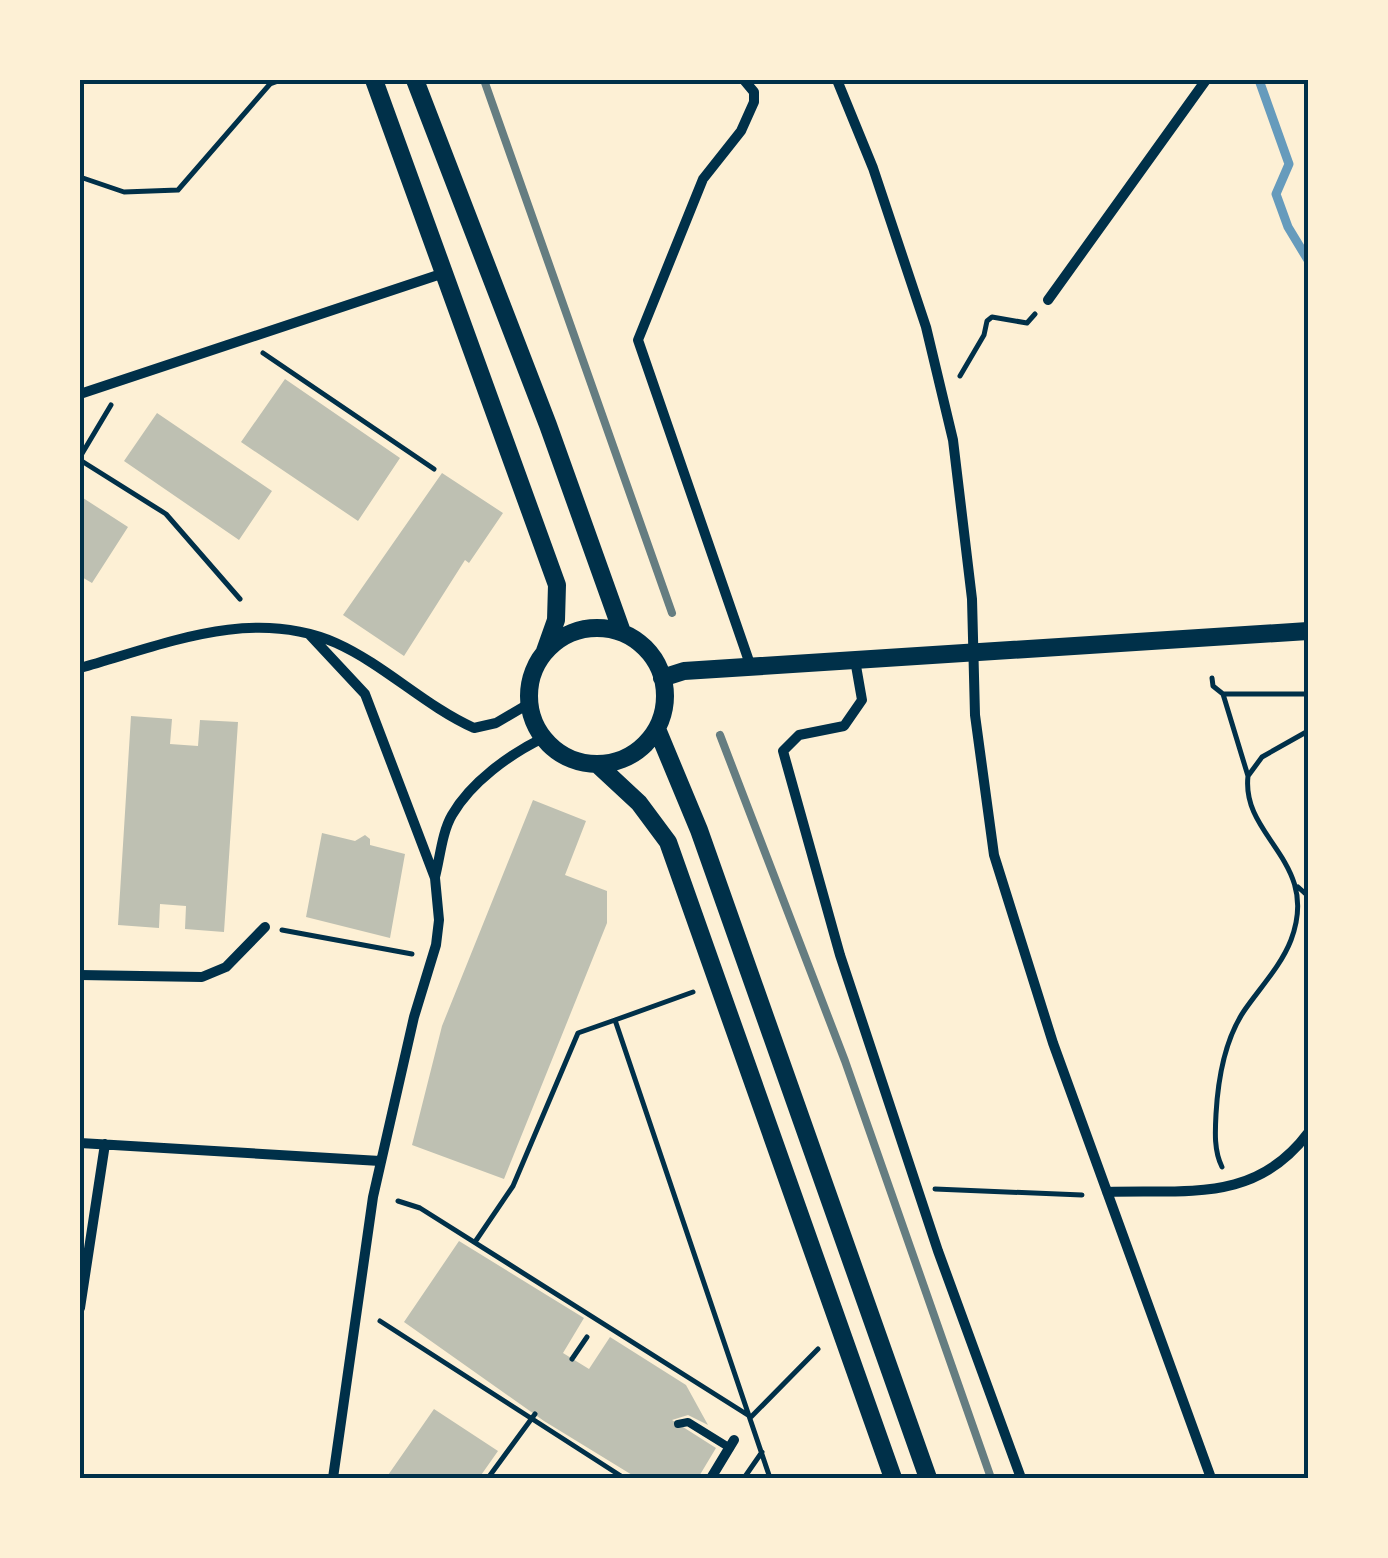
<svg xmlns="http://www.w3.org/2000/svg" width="1388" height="1558" font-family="Karla,sans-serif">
<rect width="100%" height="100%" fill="#fdf0d5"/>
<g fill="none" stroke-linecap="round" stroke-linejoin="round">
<path stroke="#669bbc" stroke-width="9" d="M1259 80 1289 164 1276 194 1288 227 1308 260"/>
</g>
<path fill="#bec0b2" d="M285 379 400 458 358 521 241 442Z
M157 413 272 491 239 540 124 461Z
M442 473 503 513 469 563 465 560 404 656 343 615Z
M80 496 128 527 92 583 80 576Z
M131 716 172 719 170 744 198 746 200 720 238 722 224 932 185 929 186 906 160 904 159 928 118 925Z
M533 800 586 821 565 875 607 891V923L504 1179 412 1145 442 1026Z
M322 833 355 841 365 835 370 839V845L405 854 390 938 306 917Z
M459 1241 584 1318 563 1353 589 1369 610 1337 686 1385 708 1425 688 1415 672 1420 716 1448 698 1478H637L544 1421 404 1322Z
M434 1409 498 1451 479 1478H386Z"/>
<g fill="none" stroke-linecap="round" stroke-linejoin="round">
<path stroke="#003049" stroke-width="5" d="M80 177 124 192 178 190 270 84 281 80
M263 353 434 469
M960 376 984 335 987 321 992 317 1027 323 1035 314
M80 457 111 405
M80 460 166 514 240 599
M1212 678 1213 686 1223 694H1308
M1248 776 1262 757 1308 731
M1298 887 1308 896
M282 930 412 954
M693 992 615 1020 770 1478
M1222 1167C1214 1151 1215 1132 1216 1114 1218 1079 1224 1041 1244 1011 1259 989 1281 966 1291 940 1321 861 1241 838 1248 776L1223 694
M935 1189 1082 1195
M398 1201 420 1208 751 1417 818 1349
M475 1242 513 1186 578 1033 615 1020
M380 1321 624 1478
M572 1359 587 1337
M488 1478 535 1414
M744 1478 762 1452"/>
<path stroke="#003049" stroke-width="8" d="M678 1424 688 1422 730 1448"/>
<path stroke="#003049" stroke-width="10" d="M744 80 754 92V102L741 131 703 179 638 340 751 667
M837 80 873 168 926 327 953 440 972 599 975 715 994 855 1053 1043 1211 1478
M1048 300 1206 80
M80 394 444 273
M309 634 365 694 435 878 439 920 436 945 414 1017 373 1197 333 1478
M855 660 862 700 844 726 799 735 783 751 840 955 938 1251 1021 1478
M80 668C163 645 251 606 336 643 385 665 425 706 474 728L496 723 530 703
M435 877C440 858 442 832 452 815 471 782 510 754 543 738
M80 975 202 977 226 967 265 927
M80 1143 380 1161
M1107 1192C1186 1189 1255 1204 1308 1133
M80 1308 105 1144
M711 1478 734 1440"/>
<path stroke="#003049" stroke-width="18" d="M374 80 557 585 556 620 545 651
M415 80 548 425 622 632
M529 696a68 68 0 1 1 136 0a68 68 0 1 1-136 0Z
M662 678 684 671 1308 631
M657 729 699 830 928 1478
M597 764 639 803 668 842 893 1478"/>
<path stroke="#657d81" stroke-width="8" d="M484 80 672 613
M720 735 845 1061 991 1478"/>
</g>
<rect width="1388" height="1558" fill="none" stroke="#fdf0d5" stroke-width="165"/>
<rect x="82" y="82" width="1224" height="1394" fill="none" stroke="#003049" stroke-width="4"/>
</svg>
